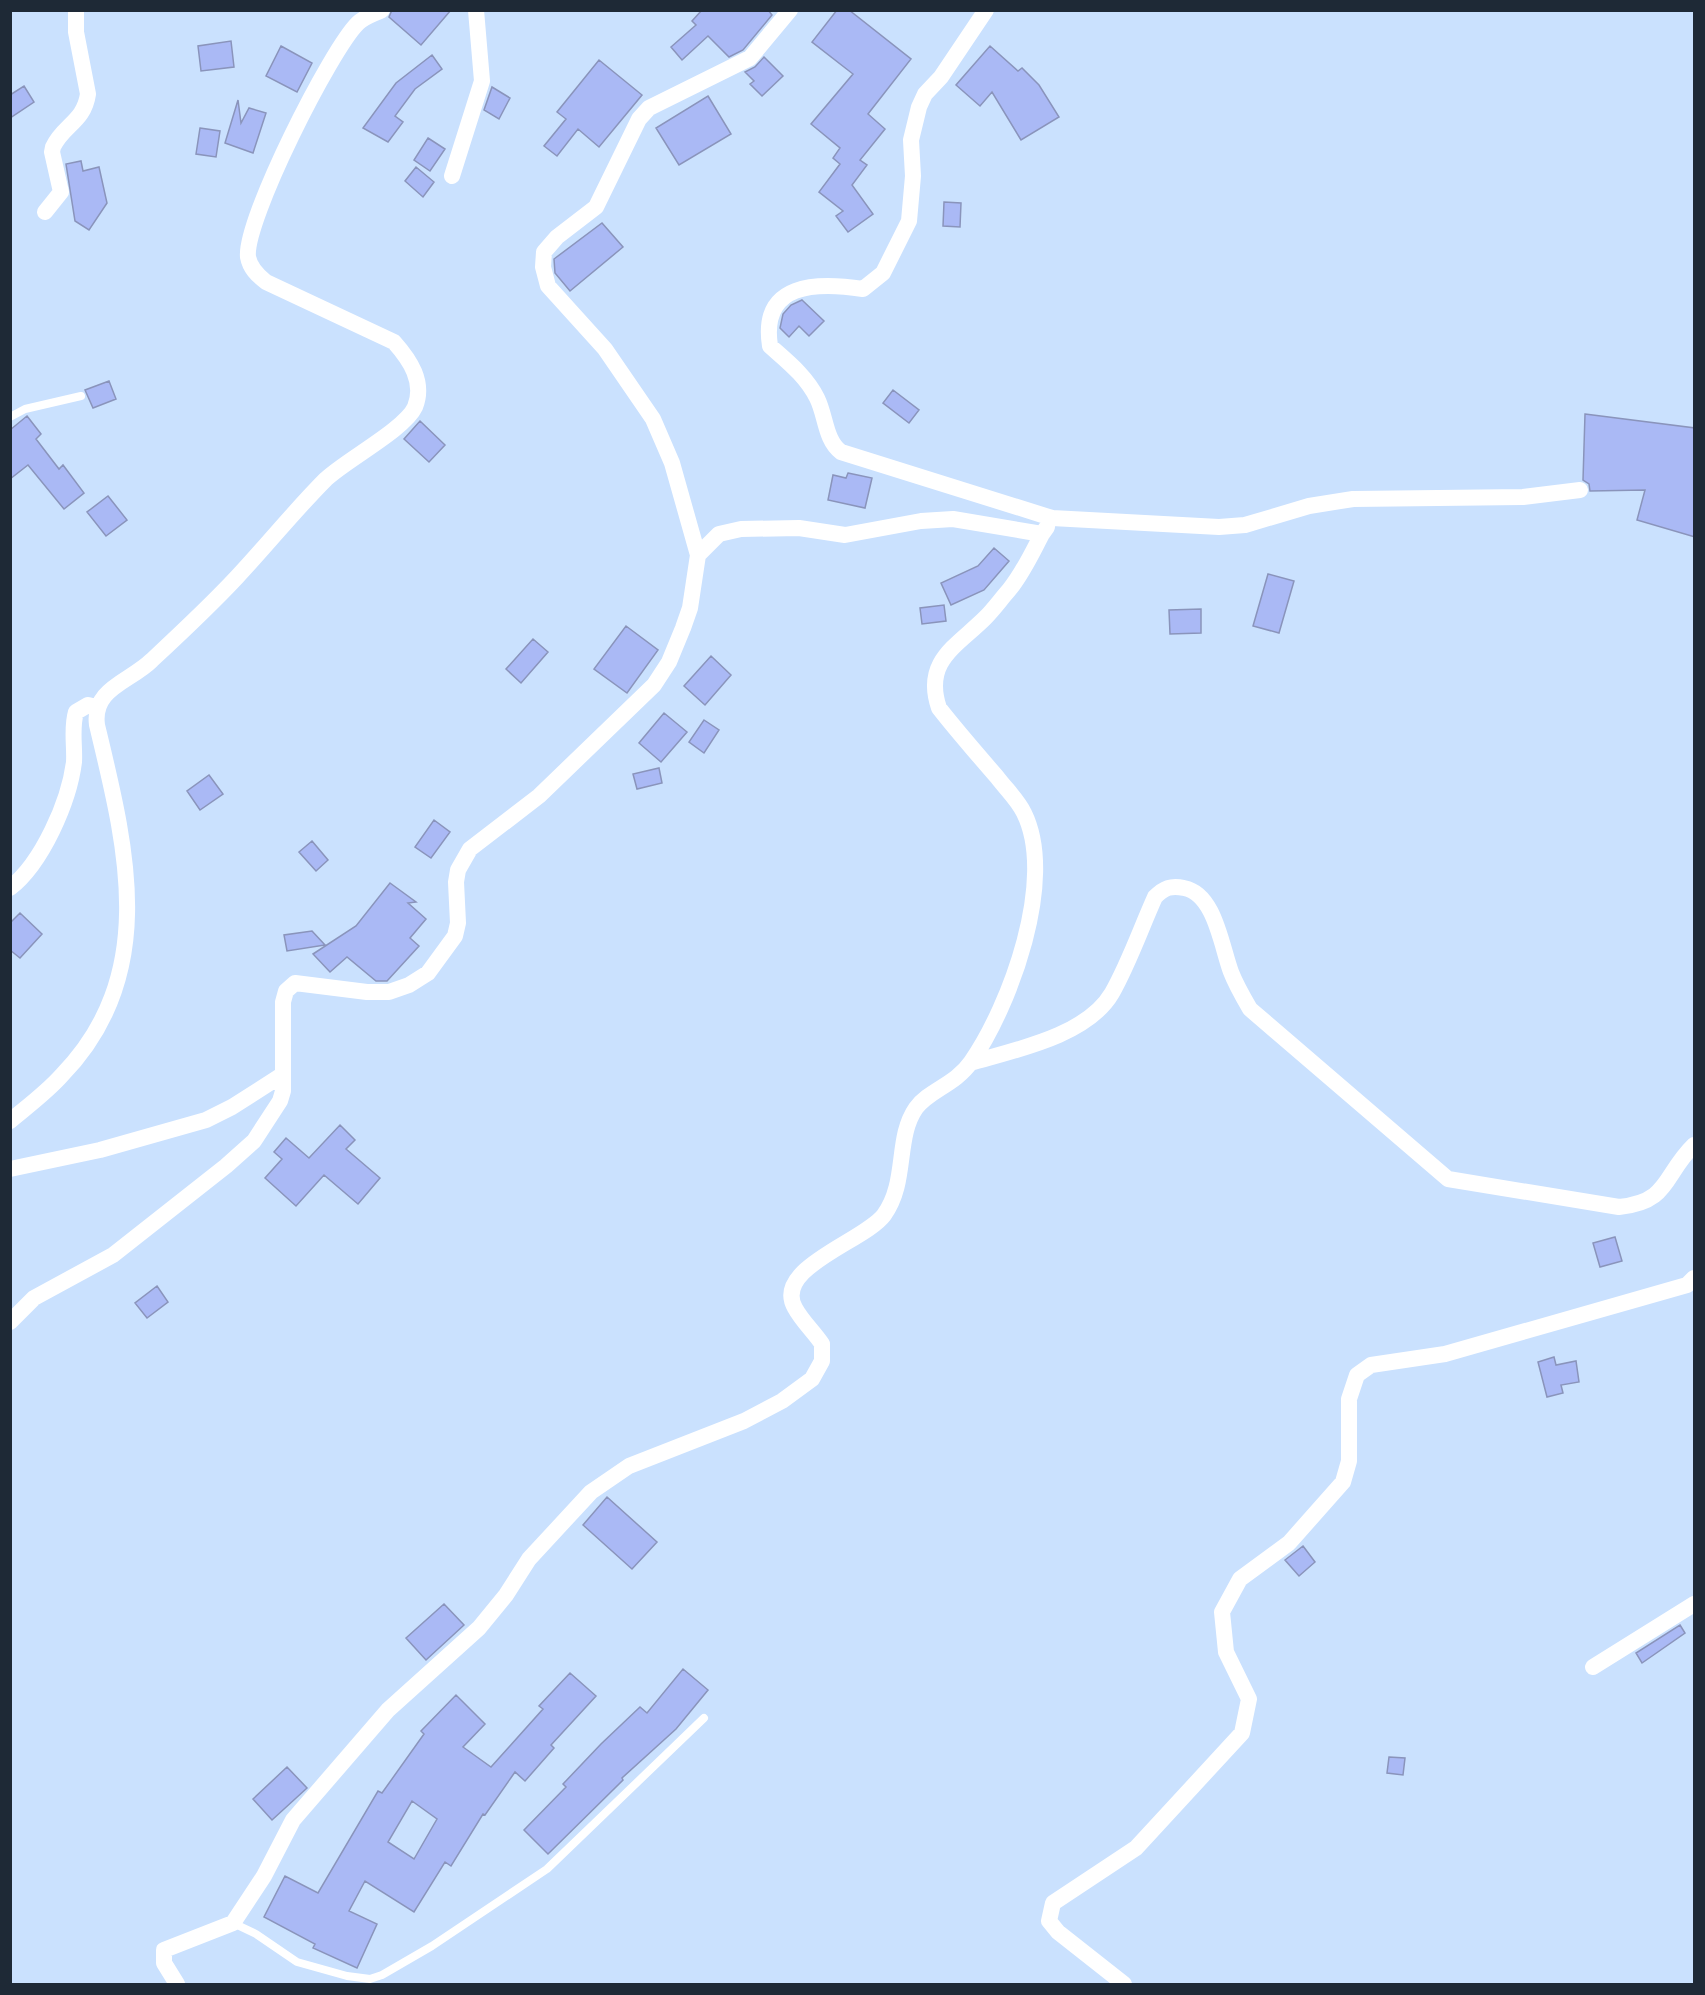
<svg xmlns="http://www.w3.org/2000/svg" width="1705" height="1995" font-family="'Space Grotesk',sans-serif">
<rect width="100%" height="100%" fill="#cae1fe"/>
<path fill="#aab9f5" stroke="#8a94bb" stroke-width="1.5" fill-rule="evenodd" d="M392 10H451L421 45 389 17Z
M702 10H768L772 15 743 50 729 57 708 36 682 60 671 47 696 25 692 21Z
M837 10H849L911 59 868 114 885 129 860 160 867 165 852 185 873 214 848 232 836 216 843 211 819 192 840 164 833 158 840 148 811 124 853 74 812 42Z
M231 41 234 67 201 71 198 46Z
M281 46 312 63 297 92 266 76Z
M990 46 1018 71 1022 68 1039 85 1059 117 1021 140 992 92 980 106 956 85Z
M432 55 442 69 415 89 395 116 403 122 388 142 363 128 396 83Z
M764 57 783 76 762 96 750 84 754 81 745 72 755 67Z
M599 60 642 95 599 147 578 129 557 156 544 146 566 119 557 112Z
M24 86 34 102 10 118V95Z
M492 87 510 98 499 119 484 110Z
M708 96 731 134 679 165 656 128Z
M238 100 241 123 249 108 266 113 253 153 225 143Z
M200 128 220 131 216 157 196 154Z
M428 138 445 149 430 171 414 160Z
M81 161 83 171 99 167 107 203 89 230 75 221 66 164Z
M416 167 434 182 423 197 405 181Z
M944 202 961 203 960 227 943 226Z
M602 223 623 247 570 291 555 273 554 259Z
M802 300 824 321 809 336 799 326 789 337 780 328 783 314 791 305Z
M109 381 116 399 93 408 85 390Z
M893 390 919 410 909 423 883 403Z
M1585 414 1695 428V537L1637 520 1645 490 1590 491 1589 484 1583 480Z
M27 416 41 434 36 439 59 469 63 465 84 493 64 509 28 465 10 479V430Z
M420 421 445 445 429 462 404 439Z
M848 473 872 478 865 508 828 500 833 475 846 478Z
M108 496 127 520 106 536 87 512Z
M994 548 1009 561 984 590 951 605 941 583 978 566Z
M1268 574 1294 581 1279 633 1253 626Z
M944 605 946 621 922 624 920 608Z
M1201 609V633L1170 634 1169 610Z
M626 626 658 650 627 693 594 669Z
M533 639 548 652 521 683 506 669Z
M711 656 731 675 705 705 684 686Z
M664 713 687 732 661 762 639 743Z
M704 720 719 730 704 753 689 742Z
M659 768 662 783 637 789 633 774Z
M209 775 223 794 200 810 187 791Z
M434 820 450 832 431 858 415 847Z
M312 841 328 860 316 871 299 852Z
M390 883 416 902 408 903 426 919 410 938 419 946 387 981H376L347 957 330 972 313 954 356 926Z
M20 913 42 934 20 958 10 950V923Z
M312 931 325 945 287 951 284 935Z
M340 1125 355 1140 346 1149 380 1178 358 1204 324 1175 296 1206 265 1178 282 1159 274 1152 286 1138 309 1158Z
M1615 1237 1622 1261 1600 1267 1593 1243Z
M157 1286 168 1302 147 1318 135 1303Z
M1554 1357 1556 1365 1576 1361 1579 1382 1561 1385 1563 1393 1547 1397 1538 1362Z
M607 1497 657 1542 632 1569 583 1525Z
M1303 1546 1315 1562 1299 1576 1285 1560Z
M444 1604 464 1625 426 1660 406 1638Z
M1680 1625 1685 1633 1642 1663 1636 1653Z
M683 1669 708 1690 676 1729 622 1778 623 1780 548 1854 524 1830 566 1787 563 1784 601 1744 640 1707 647 1713Z
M570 1673 596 1696 551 1745 554 1748 525 1781 515 1772 485 1815 483 1814 451 1866 445 1862 414 1912 365 1881 349 1911 377 1924 357 1968 313 1948 315 1944 264 1917 285 1876 318 1893 378 1791 382 1793 424 1734 421 1731 456 1695 485 1724 463 1747 491 1767 543 1709 539 1706ZM412 1801 437 1819 414 1859 388 1842Z
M1389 1757 1405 1758 1403 1775 1387 1773Z
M287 1767 307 1788 272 1820 253 1799Z"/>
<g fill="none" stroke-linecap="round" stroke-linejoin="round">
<path stroke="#fff" stroke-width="8" d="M10 417 25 409 81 396
M233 1923 256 1934 297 1962 347 1976 370 1979 382 1975 432 1946 547 1869 704 1718"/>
<path stroke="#fff" stroke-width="16" d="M986 10 941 77 925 94 919 107 911 140 913 176 909 221 883 273 863 289C817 282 760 282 770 346 788 362 806 376 817 398 826 416 825 440 841 452L1052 518 1219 527 1245 525 1309 506 1353 499 1523 497 1580 490
M452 176 482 81 476 10
M45 212 61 192 52 152 53 147C63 125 84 122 88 94L76 32V10
M698 555 719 534 741 529 799 528 845 535 921 521 953 519 1042 534 1047 527
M10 888C42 863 69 802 74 762 75 746 71 728 76 712L88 705 96 707
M970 1063C1015 1050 1087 1036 1112 993 1129 963 1141 928 1155 897 1164 888 1171 885 1184 888 1215 894 1221 945 1231 972 1236 985 1243 997 1250 1009L1448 1179 1619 1207C1670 1202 1663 1175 1694 1145
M10 1121C28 1106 47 1092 62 1075 160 974 126 846 97 725 92 688 130 682 152 660 181 633 210 606 237 577 267 545 295 510 326 479 346 460 405 429 415 407 425 382 410 360 394 342L266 282C257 275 250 268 248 257 244 221 331 49 358 23 364 17 374 14 382 10
M10 1169 100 1150 206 1120 232 1107 282 1075
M10 1322 34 1298 113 1255 226 1166 254 1141 280 1101 283 1091V1002L286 991 295 983 367 992H389L409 985 428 973 455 936 458 923 456 882 458 870 470 849 539 796 654 685 669 662 683 628 690 608 698 555 672 463 653 419 605 349 548 286 543 267 544 252 557 237 596 207 639 119 649 108 750 58 790 10
M1593 1667 1694 1604
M177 1984 164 1963V1950L233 1923 264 1876 293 1820 388 1710 479 1628 506 1595 529 1559 591 1492 629 1466 744 1421 782 1401 812 1379 822 1361V1344C814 1332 802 1321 795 1308 772 1268 865 1241 884 1215 908 1182 895 1138 916 1108 929 1090 955 1085 971 1062 1010 1006 1057 879 1024 813 1018 800 1006 789 997 777 977 754 957 731 939 708 923 661 957 646 985 618 994 609 1001 599 1009 590 1023 573 1032 553 1042 534
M1124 1984 1058 1932 1049 1921 1053 1903 1136 1848 1242 1733 1249 1699 1226 1652 1222 1612 1240 1579 1289 1543 1343 1482 1349 1461V1399L1357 1375 1371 1365 1445 1354 1687 1285 1694 1278"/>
</g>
<rect width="1705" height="1995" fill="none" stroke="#1e2936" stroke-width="24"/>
</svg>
